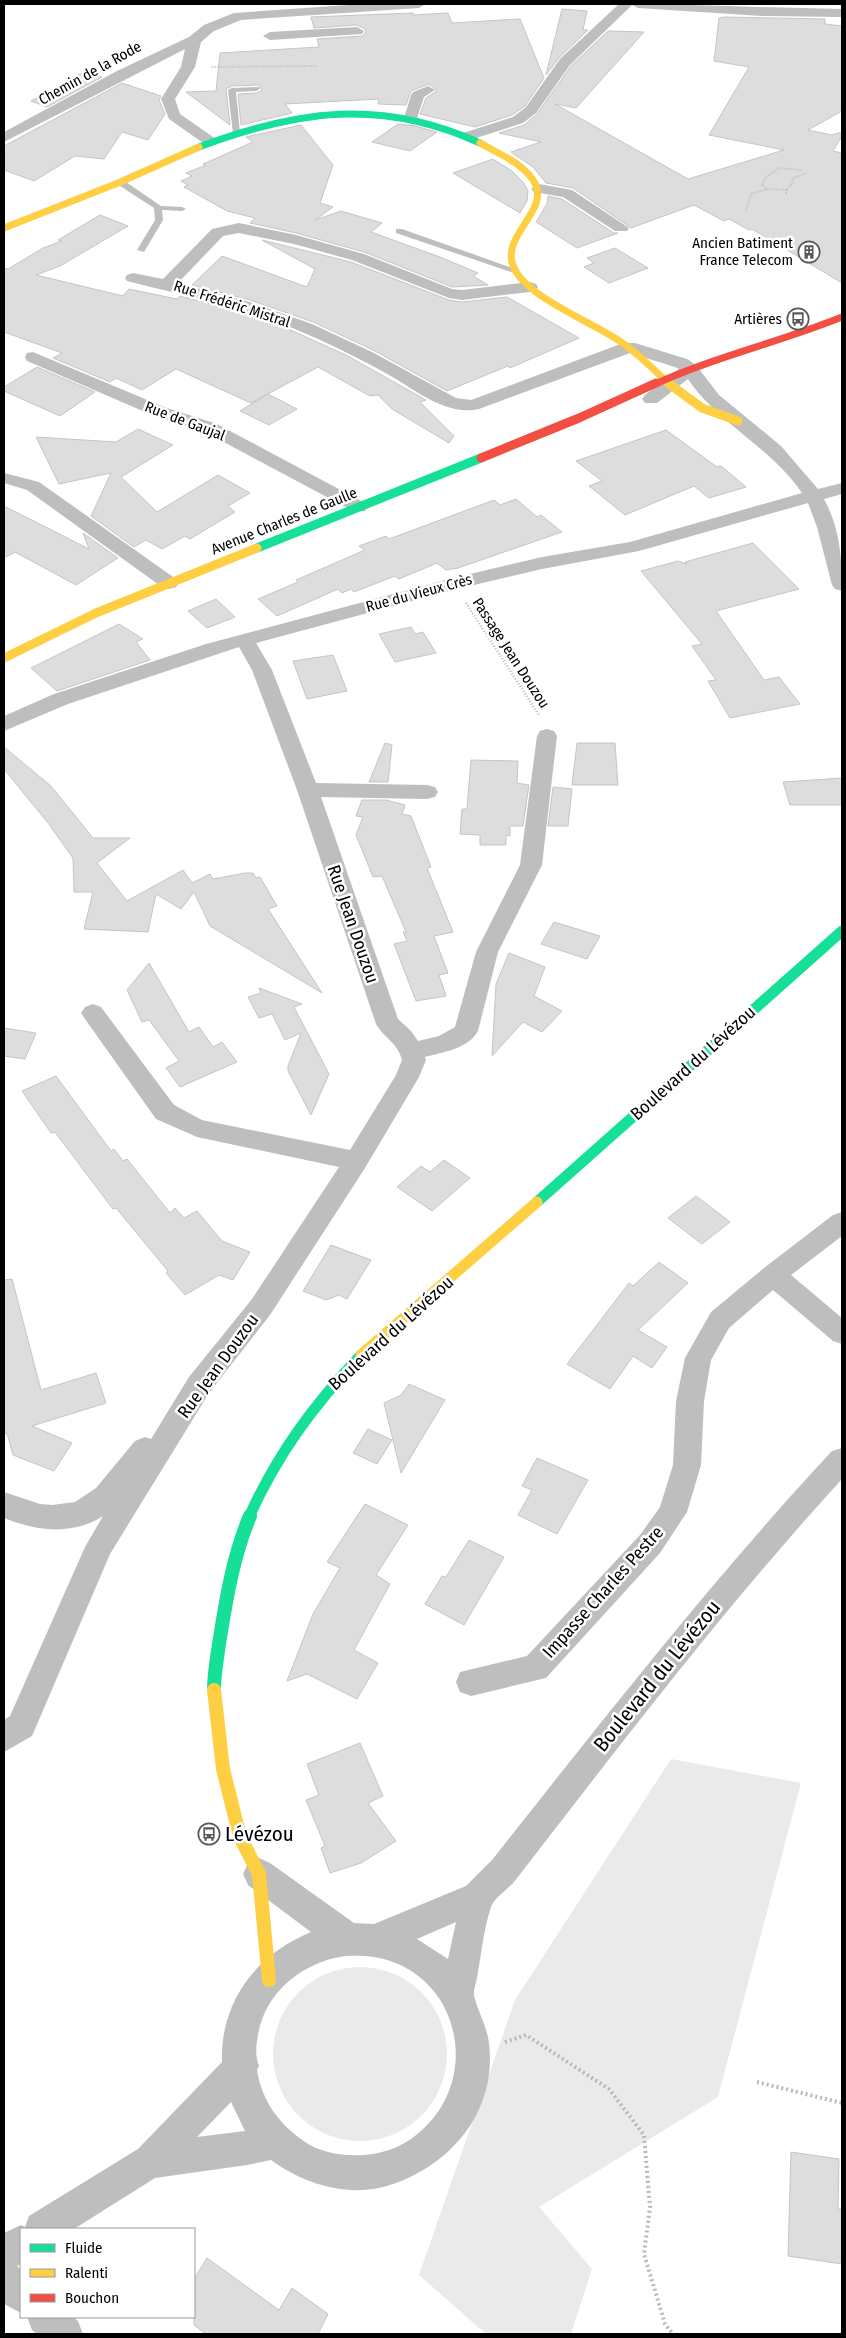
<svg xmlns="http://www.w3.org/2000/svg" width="846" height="2338" font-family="'Fira Sans Condensed',sans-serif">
<rect width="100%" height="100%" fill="#fff"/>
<path fill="#eaeaea" d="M671 1759 801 1783 718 2097 539 2207 592 2269 571 2334H486L419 2275 515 2000Z
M273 2054a87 87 0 1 1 174 0a87 87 0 1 1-174 0Z"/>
<path fill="#ddd" stroke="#c5c5c5" d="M562 9 587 11 583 30H588L559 58 546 75Z
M413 13 414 15 448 13 452 23 520 19 544 78 525 106 512 115 475 127 420 114 426 98 437 91 429 84 411 91 406 105 378 104 379 99 285 104 292 113 241 125 238 94 257 93 262 90 259 85 232 86 226 89 230 125 186 92 216 91 220 53 319 47 317 39 362 36 366 32 365 29 357 25 314 28 311 17Z
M724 17 825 19V24L842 26V111L808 130 832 135 842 132V136L833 151 842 153V283L752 229 749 230 729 219 724 221 694 205 631 228 573 188 546 183 533 167 511 152 541 142 499 133 524 125 537 114 571 66 608 31 644 32 576 108 555 104 688 179 784 150 709 135 749 67 714 61 719 18Z
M84 72 102 77 47 107 31 101Z
M122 83 161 96 159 100 165 114 148 140 122 132 104 159 75 156 34 181 4 170V146Z
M398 124 415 126 437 132 410 151 372 142Z
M301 125 333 165 320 203 333 207 315 220 341 211 382 223 371 232 440 257 478 273 473 276 488 285 452 287 364 252 296 233 250 223 255 218 227 211 184 187 188 185 181 181 192 176 186 173 206 165 203 164 253 142 246 137Z
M493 159 512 171 523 182 528 191 527 201 520 213 453 173Z
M548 196 562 199 614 233H618L577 248 536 222 547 204Z
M100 215 128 226 60 266 36 275 123 296 129 289 177 299 180 296 238 311 275 323 346 355 426 400 420 402 454 436 449 443 392 409 378 395 370 396 318 367 251 403 176 369 142 390 116 378 110 382 53 358 62 353 4 332V268L8 269 43 248 62 241 58 240Z
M262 240 351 262 449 300 462 302 507 297 579 338 510 368 508 366 447 391 373 350 313 322 250 300 192 285 222 256 307 287 315 269Z
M615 248 648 268 609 283 584 267 594 263 587 258Z
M37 367 95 392 60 416 4 391V387Z
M268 394 297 409 269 425 240 411Z
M138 429 173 445 121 477 157 512 218 475 250 493 228 506 235 512 190 539 185 536 162 549 146 540 134 547 91 516 111 473 59 484 36 437 116 442Z
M666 430 717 467 721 466 746 487 709 498 694 486 625 515 589 486 602 481 576 461Z
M516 499 537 517 541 515 562 532 458 568 446 570 437 563 399 579 395 576 354 592 351 589 342 593 338 589 277 616 258 599 298 582 296 580 365 550 359 546 386 536 389 539 494 500 500 505Z
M4 506 89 549 83 533 118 558 76 585 15 552 4 558Z
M753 543 799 589 716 611 764 680 779 677 800 704 730 718 708 681 716 680 692 646 702 644 641 571 678 561 687 564 685 562Z
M216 599 235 617 207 628 188 611Z
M119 624 143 639 136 642 150 660 57 691 31 668Z
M411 627 415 634 423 632 436 653 395 662 379 634Z
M333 655 347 691 307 699 293 661Z
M385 743 392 745 388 782H369Z
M577 743H615L618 785H572Z
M4 747 51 786 93 838H130L97 863 127 901 183 870 192 883 210 874 213 879 245 873H253L256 878 260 877 277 906 268 909 322 993 210 926 194 892 181 909 156 894 148 932 84 929 93 892H74L73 858 48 823 4 769Z
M471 760 518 761 517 783 529 785 523 826H510V836L506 835V845H480V835L460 834 462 809H467Z
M842 778V805H790L783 782Z
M553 787 572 789 568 826H548Z
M362 800H386L405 805 402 814 411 816 431 867 427 868 453 932 434 936 448 973 439 975 446 996 416 1001 394 944 407 941 403 932H406L382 876 373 877 356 835 363 817 356 816Z
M554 922 600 936 587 959 541 944Z
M509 953 545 967 534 996 562 1011 542 1032 523 1022 492 1056 496 984Z
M149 963 189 1032 199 1027 213 1047 222 1042 237 1062 180 1087 166 1068 179 1061 149 1020 142 1022 127 990Z
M259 988 302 1004 294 1007 329 1074 311 1115 288 1071V1066L301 1033 285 1040 272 1014 259 1018 248 997 261 993Z
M4 1028 36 1033 25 1059 4 1056Z
M56 1076 111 1151 114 1149 123 1161 127 1159 170 1213 175 1208 184 1218 197 1211 222 1241 250 1252 233 1280 219 1275 185 1295 166 1273 168 1271 116 1208 113 1209 55 1132 51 1133 22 1091Z
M444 1160 470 1178 432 1211 397 1187 421 1166 430 1172Z
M696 1196 730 1222 702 1244 668 1218Z
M331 1245 371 1260 347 1299 339 1295 326 1300 303 1291Z
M659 1262 688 1283 638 1330 667 1347 652 1368 633 1356 610 1389 567 1364 629 1283 633 1286Z
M12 1279 41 1390 96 1373 106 1403 32 1426 72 1443 54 1471 13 1455 7 1433 4 1434V1280Z
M409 1384 445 1400 401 1473 384 1403 401 1395Z
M368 1429 392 1440 377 1464 353 1453Z
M537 1458 588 1480 557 1534 518 1515 532 1490 522 1486Z
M365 1504 408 1525 376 1575 390 1584 354 1650 378 1663 357 1699 307 1674 287 1681 313 1614 340 1568 327 1562Z
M469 1540 504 1557 464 1625 425 1604 442 1576 446 1577Z
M360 1743 383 1796 368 1803 396 1841 361 1863 330 1873 321 1848 325 1846 306 1800 319 1795 307 1764Z
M791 2152 839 2159 838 2209H842V2264L788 2256Z
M207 2258 279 2310 292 2288 328 2314 318 2334H206L194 2325V2279Z"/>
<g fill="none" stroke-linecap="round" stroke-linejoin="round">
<path stroke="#b8b8b8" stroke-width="2" stroke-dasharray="0.5 1" stroke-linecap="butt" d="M211 67 317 66
M767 189 762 185 765 178 779 168 802 170
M786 190 792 184 793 178 807 173
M746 211 751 194 767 189 786 190V195"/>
<path stroke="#b8b8b8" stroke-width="2.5" stroke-dasharray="1 2" stroke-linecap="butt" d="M466 603 539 715"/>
<path stroke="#b8b8b8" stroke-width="4" stroke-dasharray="2 3" stroke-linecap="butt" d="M505 2042 526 2035 609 2089 644 2135 650 2207 644 2254 665 2324 673 2334
M757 2082 842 2103"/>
<path fill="#bebebe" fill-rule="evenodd" d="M259 87 260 89 256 91 236 92 240 132 233 134 228 90 232 88Z
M117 180H123L161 206 182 207 186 209 182 211 162 210 163 220 144 252 137 250 155 220 154 208 117 184Z
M396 229H402L518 270 511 272 396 233Z"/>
<path fill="#bebebe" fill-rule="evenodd" d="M363 4H426L419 8 241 20 214 31 201 42 195 67 175 99 180 114 216 139 218 142 216 145H206L169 119 161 99 181 67 185 49 4 142V132L117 71 189 37 204 25 234 13Z
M619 4C693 4 767 8 842 9V17L762 16 638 8 632 5 570 65 536 113 523 123 473 139H463L461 136 463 133 513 117 526 107 560 59Z
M357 27 364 31 362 34 270 40 263 36 270 32Z
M428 86 435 90 424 97 416 121H406L404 118 411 95 413 92Z
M539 184 572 190 629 228 627 231H615L563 197 534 192 531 189Z
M239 223 296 235 364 254 452 289 462 290 530 282 536 284 538 287 536 290 530 292 462 300 449 298 352 260 294 244 239 233 223 236 178 283 250 302 312 324 372 352 456 398 471 400 623 343H635L687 359 696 365 719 395 781 446 818 489 842 483V494L824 499C840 528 842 558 842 591L835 589 832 585 817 527 808 503 639 551 542 569 457 589 256 643 272 670 316 783 427 785 435 787 438 792 435 797 427 799 321 797 398 1019 411 1031 418 1041 439 1036 455 1027 476 952 520 865 537 736 540 731 547 729 554 731 557 736 542 865 498 952 478 1031C468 1049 443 1052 425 1057L426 1060 419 1077 365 1168 270 1315 209 1393 110 1554 32 1736 4 1752V1720L10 1716 85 1547 103 1516C72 1536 36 1531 4 1518V1492L40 1504 52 1505 75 1502 96 1488 135 1441 145 1437 151 1439 189 1377 252 1299 339 1167 197 1137 156 1119 85 1019 81 1013 85 1007 93 1004 101 1007 174 1105 202 1120 350 1150 396 1075 402 1060C398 1043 384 1038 376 1024L297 790 252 670 239 647 68 704 4 731V716L54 694 206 644 453 578 542 557 630 542 802 493C770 446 718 424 688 379L657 403H645L642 399 645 395 679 369 675 367 630 353 479 409C444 417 411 386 382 371 336 346 289 324 239 309 202 298 164 291 127 281L125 278 127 275 133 273 163 279 212 229Z
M33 352 164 407 217 424 365 503 368 507 365 511H353L205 432 152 415 27 361 25 357 27 353Z
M4 473 39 482 176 579 179 583 176 587 169 589 162 587 27 490 4 483Z
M842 1212V1236L791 1275 842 1318V1344L833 1341 773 1290 729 1328 711 1360 704 1401 701 1465 687 1512 660 1553 546 1678 471 1696 460 1692 456 1682 460 1672 527 1656 640 1535 660 1507 673 1465 676 1401 685 1358 711 1312 764 1268 833 1215Z
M842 1448V1479C725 1607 620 1745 514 1882 508 1889 494 1898 491 1907 484 1927 481 1956 477 1978 476 1983 473 1991 474 1996 478 2012 487 2026 489 2043 497 2110 453 2163 393 2184 352 2199 305 2185 271 2160L247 2165 155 2178 74 2229H21V2264L17 2266 21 2270V2313L4 2304V2233L21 2225 25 2227 29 2216 138 2149 222 2062C220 2001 257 1954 311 1932L248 1885 243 1874 248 1863 259 1858 270 1863 354 1923 374 1924 466 1886 492 1860C602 1721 711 1581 832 1451ZM456 1922 448 1959 417 1939ZM345 1956C361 1955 378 1956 393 1962 463 1988 477 2081 422 2130 406 2145 387 2153 365 2155 346 2156 326 2154 310 2145 282 2128 262 2103 257 2070L259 2066C255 2056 256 2046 258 2035 265 1992 303 1962 345 1956ZM231 2102 245 2131 197 2137Z
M27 2317H73L78 2321 83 2334H37L32 2330Z"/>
<path stroke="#16e098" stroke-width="7" d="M199 147C298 110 381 98 480 143"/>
<path stroke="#16e098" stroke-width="9" d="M257 548 481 458"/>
<path stroke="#16e098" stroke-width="11" d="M537 1202 842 931
M249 1517C278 1453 313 1406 361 1355"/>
<path stroke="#16e098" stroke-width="14" d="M214 1690C214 1674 217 1659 219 1644 226 1600 233 1556 250 1516"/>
<path stroke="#ffcf43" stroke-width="7" d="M480 143C497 153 521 162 533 180 554 211 496 236 515 270 530 298 591 322 618 340 637 352 653 369 670 385
M4 228 118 183 199 147"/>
<path stroke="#ffcf43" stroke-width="9" d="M668 383 702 408 738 421
M4 658 96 613 257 548"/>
<path stroke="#ffcf43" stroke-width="11" d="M361 1355 537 1202"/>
<path stroke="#ffcf43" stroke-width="14" d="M214 1690 223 1769 240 1837 259 1874 269 1980"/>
<path stroke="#f24e42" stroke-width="7" d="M653 385C714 357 780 342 842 317"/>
<path stroke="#f24e42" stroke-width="9" d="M481 458 579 418 656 383"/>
</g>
<defs>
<g id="building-ring" transform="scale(1.125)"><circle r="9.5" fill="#fff" stroke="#595959" stroke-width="1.5"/><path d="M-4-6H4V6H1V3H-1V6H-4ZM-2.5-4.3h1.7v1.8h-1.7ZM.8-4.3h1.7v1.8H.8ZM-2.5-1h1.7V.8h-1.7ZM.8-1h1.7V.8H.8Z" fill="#595959"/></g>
<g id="bus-ring" transform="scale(1.125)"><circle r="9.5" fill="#fff" stroke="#595959" stroke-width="1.5"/><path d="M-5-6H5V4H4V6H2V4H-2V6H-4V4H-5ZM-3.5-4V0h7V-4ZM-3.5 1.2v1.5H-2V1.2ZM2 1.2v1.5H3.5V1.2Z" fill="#595959"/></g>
</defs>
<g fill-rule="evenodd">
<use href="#building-ring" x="809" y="252"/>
<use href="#bus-ring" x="798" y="319"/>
<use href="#bus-ring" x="209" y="1834"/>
</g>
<g text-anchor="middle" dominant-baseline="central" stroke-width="5" stroke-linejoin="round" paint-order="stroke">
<g font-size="15" fill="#000" stroke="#fff">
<text transform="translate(90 73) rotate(-29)">Chemin de la Rode</text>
<text transform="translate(232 304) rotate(18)">Rue Frédéric Mistral</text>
<text transform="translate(185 421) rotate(21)">Rue de Gaujal</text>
<text transform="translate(284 521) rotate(-22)">Avenue Charles de Gaulle</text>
<text transform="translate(419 593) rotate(-15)">Rue du Vieux Crès</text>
<text transform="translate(511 653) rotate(57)">Passage Jean Douzou</text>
</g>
<g font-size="15" fill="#000" stroke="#fff" text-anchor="end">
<text x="793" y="243">Ancien Batiment<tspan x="793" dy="17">France Telecom</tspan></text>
<text x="782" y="319">Artières</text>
</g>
<g font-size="18" fill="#000" stroke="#fff">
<text transform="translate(353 924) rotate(71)">Rue Jean Douzou</text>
<text transform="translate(693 1063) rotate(-42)">Boulevard du Lévézou</text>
<text transform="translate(391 1333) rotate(-42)">Boulevard du Lévézou</text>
<text transform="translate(218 1366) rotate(-54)">Rue Jean Douzou</text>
<text transform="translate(603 1592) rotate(-48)">Impasse Charles Pestre</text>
</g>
<g font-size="21" fill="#000" stroke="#fff">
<text transform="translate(657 1676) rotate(-51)">Boulevard du Lévézou</text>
</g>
<g font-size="21" fill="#000" stroke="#fff" text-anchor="start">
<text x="225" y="1834">Lévézou</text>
</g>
</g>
<rect width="846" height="2338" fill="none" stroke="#000000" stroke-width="10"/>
<rect x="20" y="2228" width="175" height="90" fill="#ffffff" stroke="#999999"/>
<rect x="30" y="2244" width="25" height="8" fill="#16e098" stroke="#999999"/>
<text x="65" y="2253" font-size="15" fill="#000000">Fluide</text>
<rect x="30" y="2269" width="25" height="8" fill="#ffcf43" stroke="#999999"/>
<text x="65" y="2278" font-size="15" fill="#000000">Ralenti</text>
<rect x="30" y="2294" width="25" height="8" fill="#f24e42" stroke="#999999"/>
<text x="65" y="2303" font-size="15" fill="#000000">Bouchon</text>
</svg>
